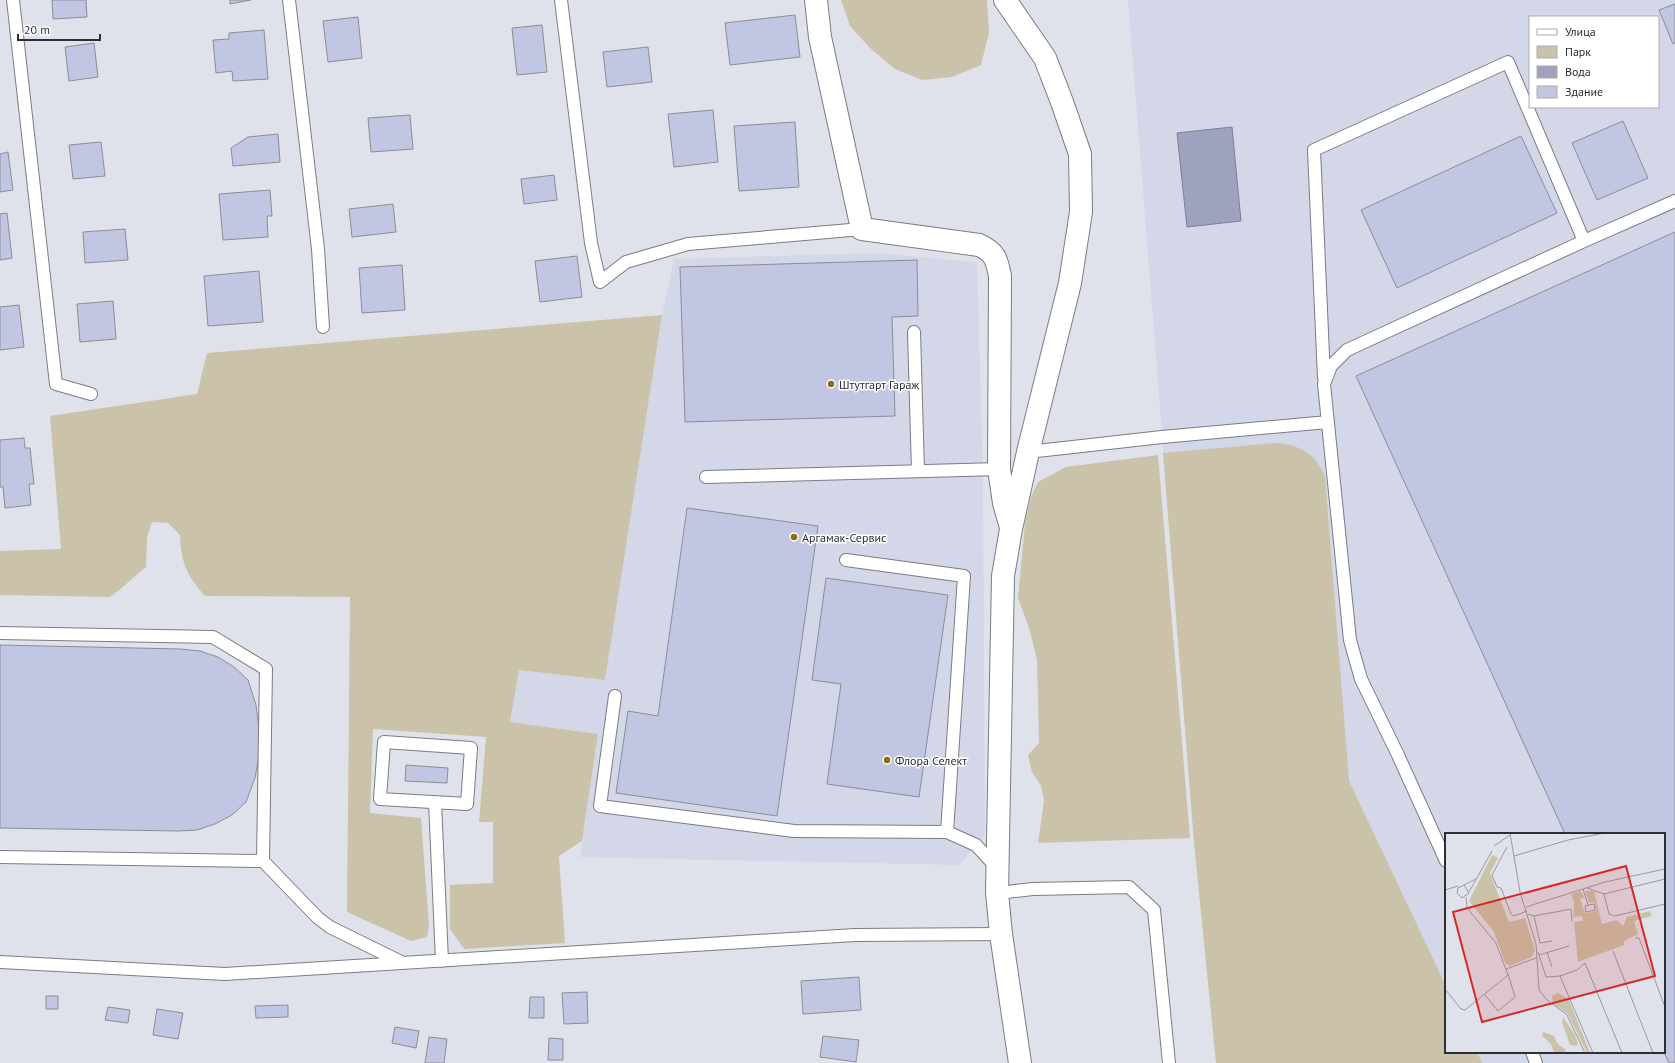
<svg xmlns="http://www.w3.org/2000/svg" width="1675" height="1063" font-family="'PT Sans',sans-serif">
<rect width="100%" height="100%" fill="#e0e2eb"/>
<path fill="#d4d7e7" fill-rule="evenodd" d="M1128 0H1675V1063H1216L1194 842ZM1530 17H1658V107H1530ZM1446 834H1664V1052H1446Z
M875 253 977 262 983 469 985 835 959 865 580 857 598 734 510 722 519 670 605 680 632 500 662 315 674 259Z"/>
<path fill="#cbc2aa" d="M841 0H987L989 33 981 65 952 77 922 80 895 69 870 48 850 26Z
M662 315 605 680 519 670 510 722 598 734 582 841 559 856 565 943 464 949 450 929V885L493 883V822H479L486 737 373 729 370 813 421 818 429 926 427 937 411 941 347 912 350 597 205 596C187 576 181 563 180 535L168 523 152 522 147 537 146 567C133 577 123 588 110 597L0 595V551L61 549 50 416 197 394 207 353Z
M1275 443C1299 444 1317 454 1325 477L1349 781 1446 986V1052H1477L1482 1063H1216L1194 842 1163 453Z
M1158 455 1190 838 1038 843 1044 801 1041 786 1032 772 1028 755 1039 743 1037 659 1029 628 1018 598 1025 523 1031 497 1038 482 1066 467Z"/>
<path fill="#9ea2be" stroke="#7c7f94" d="M1232 127 1241 221 1187 227 1177 133Z"/>
<path fill="#c1c6e2" stroke="#8b8d95" d="M52 0H86L87 17 53 19Z
M230 0H251L230 4Z
M1675 4V43L1673 44 1659 10Z
M795 15 800 57 730 65 725 23Z
M358 17 362 58 328 62 323 21Z
M542 25 547 72 517 75 512 28Z
M264 30 268 79 233 81 232 71 216 73 213 40 229 39V33Z
M94 43 98 77 69 81 65 47Z
M648 47 652 82 607 87 603 52Z
M713 110 718 162 674 167 668 114Z
M410 115 413 149 371 152 368 118Z
M1623 121 1648 178 1597 200 1572 143Z
M795 122 799 187 739 191 734 126Z
M278 134 280 162 233 166 231 148 248 137Z
M1521 136 1557 213 1397 288 1361 210Z
M101 142 105 176 73 179 69 145Z
M8 152 13 190 0 192V154Z
M554 175 557 200 524 204 521 179Z
M270 190 272 216H267L268 237 223 240 219 194Z
M393 204 396 232 352 237 349 209Z
M7 213 12 258 0 260V214Z
M125 229 128 260 85 263 83 232Z
M1675 232V1063H1669L1664 1052V834H1565L1356 376Z
M577 256 582 297 540 302 535 261Z
M917 260 918 316 892 317 895 416 685 422 680 267Z
M402 265 405 310 362 313 359 268Z
M259 271 263 322 208 326 204 276Z
M113 301 116 339 80 342 77 304Z
M19 305 24 347 0 350V307Z
M24 438 25 448H30L34 484H29L31 505 5 508 3 487H0V440Z
M687 508 818 526 777 816 616 793 628 711 658 716Z
M826 578 948 595 919 797 827 784 841 684 812 680Z
M0 645 181 649 200 651 218 657 234 667 248 680 256 705 259 729V756L255 778 246 802 232 815 215 824 197 830 178 831 0 828Z
M406 765 448 768 447 783 405 781Z
M859 977 861 1010 803 1014 801 981Z
M587 992 588 1023 564 1024 562 993Z
M46 996H58V1009H46Z
M530 997H544V1018H529Z
M288 1005V1017L256 1018 255 1006Z
M108 1007 130 1010 128 1023 105 1020Z
M157 1009 183 1013 178 1039 153 1035Z
M395 1027 419 1031 416 1048 392 1043Z
M823 1036 859 1040 856 1062 820 1057Z
M429 1037 447 1039 444 1063H425Z
M549 1038 563 1039V1060H548Z"/>
<g fill="none" stroke-linecap="round" stroke-linejoin="round">
<g stroke="#7a7c84" stroke-width="14">
<path id="service" d="M13 0 56 384 91 394
M289 0 318 249 323 327
M561 0 591 243 600 282 626 262 688 244 862 229
M914 332 918 471
M1324 378 1314 150 1508 62 1584 241
M1028 452 1162 437 1328 422
M706 477 999 469
M846 560 964 576 947 832 976 845 997 868
M0 633 213 637 266 669 263 861
M615 696 600 806 794 831 947 832
M384 742 471 748 467 804 380 799Z
M435 802 442 961
M0 857 263 861 318 918 330 927 403 963
M1446 861 1398 755 1361 679 1350 640 1324 384 1331 366 1347 350 1584 241 1675 201
M997 893 1033 889 1129 887 1154 910 1169 1063
M0 962 225 974 855 935 1001 934
M1532 1052 1536 1063"/>
</g>
<g stroke="#7a7c84" stroke-width="24">
<path id="minor" d="M816 0 820 37 862 229 979 245C995 252 997 260 1000 276L999 469 1004 503 1010 524
M1005 0 1045 58 1062 102 1080 154 1081 212 1070 283 1028 452 1011 529 1003 576 997 893 1001 934 1020 1063"/>
</g>
<use href="#service" stroke="#fff" stroke-width="12"/>
<use href="#minor" stroke="#fff" stroke-width="22"/>
</g>
<g fill="#8a6f11" stroke="#fff" stroke-width="1.5">
<circle cx="831" cy="384" r="4"/>
<circle cx="794" cy="537" r="4"/>
<circle cx="887" cy="760" r="4"/>
</g>
<g text-anchor="middle" dominant-baseline="central" stroke-width="3" stroke-linejoin="round" paint-order="stroke">
<g font-size="12" fill="#2d2e32" stroke="#fff" text-anchor="start">
<text x="839" y="384">Штутгарт Гараж</text>
<text x="802" y="537">Аргамак-Сервис</text>
<text x="895" y="760">Флора Селект</text>
</g>
</g>
<g transform="translate(1445 833)">
<rect width="220" height="220" fill="#e0e2eb"/>
<path d="M47 22 53 25 45 40 64 89 80 85 90 117 87 124 65 133 60 130 49 99 24 68ZM136 58 139 64 135 66 140 80 151 78 149 69 144 70 140 58H149L157 91 172 87 178 93 182 84 205 78 207 83 189 88 193 101 179 108V112L133 129 129 89 138 88 137 83 128 84 129 70 126 61ZM113 160 124 167 145 220H142L123 181 108 171 107 163ZM118 184 130 202 133 211 131 213 125 212 117 189ZM98 199 109 203 112 210 121 217 118 220H109L106 211 97 203Z" fill="#cbc2aa"/>
<path fill="none" stroke="#989aa1" stroke-width="1" d="M65 0 75 59 91 111 94 157 101 166 122 182 140 220M49 13 65 2M62 14 47 42 52 54 56 55 66 81 69 83 82 78M69 23 123 7 160 0M19 52 24 60 17 65 12 60 13 55 31 46M142 55 159 61 220 46M138 56 143 72M0 57 13 53M24 59 47 18M159 61 164 81 170 83 220 71M149 71 150 77 141 79 140 73ZM81 74 160 49 220 36M83 81 89 83 95 110 107 108M89 83 126 76 127 88M190 105H194L220 174M168 118 208 220M93 119 101 144 115 143 132 137 140 130 177 220M102 119 107 134M94 122 124 113M61 136 91 125M115 143 148 220M0 156 16 176 20 177 63 142 51 110 22 75 21 64M40 162 53 178 70 164 63 141"/>
<path fill="#d62828" fill-opacity="0.15" stroke="#d62828" stroke-width="2" d="M181 33 210 143 37 189 8 79Z"/>
<rect width="220" height="220" fill="none" stroke="#2d2e32" stroke-width="2"/>
</g>
<rect x="1529" y="16" width="130" height="92" fill="#ffffff" stroke="#ababad"/>
<rect x="1537" y="29" width="20" height="6" fill="#ffffff" stroke="#ababad"/>
<text x="1565" y="36" font-size="12" fill="#2d2e32">Улица</text>
<rect x="1537" y="46" width="20" height="12" fill="#cbc2aa" stroke="#ababad"/>
<text x="1565" y="56" font-size="12" fill="#2d2e32">Парк</text>
<rect x="1537" y="66" width="20" height="12" fill="#9ea2be" stroke="#ababad"/>
<text x="1565" y="76" font-size="12" fill="#2d2e32">Вода</text>
<rect x="1537" y="86" width="20" height="12" fill="#c1c6e2" stroke="#ababad"/>
<text x="1565" y="96" font-size="12" fill="#2d2e32">Здание</text>
<path d="M18 34v6h82v-6" fill="none" stroke="#2d2e32" stroke-width="2"/>
<text x="24" y="34" font-size="12" fill="#2d2e32" stroke="#ffffff" stroke-width="3" paint-order="stroke">20 m</text>
</svg>
